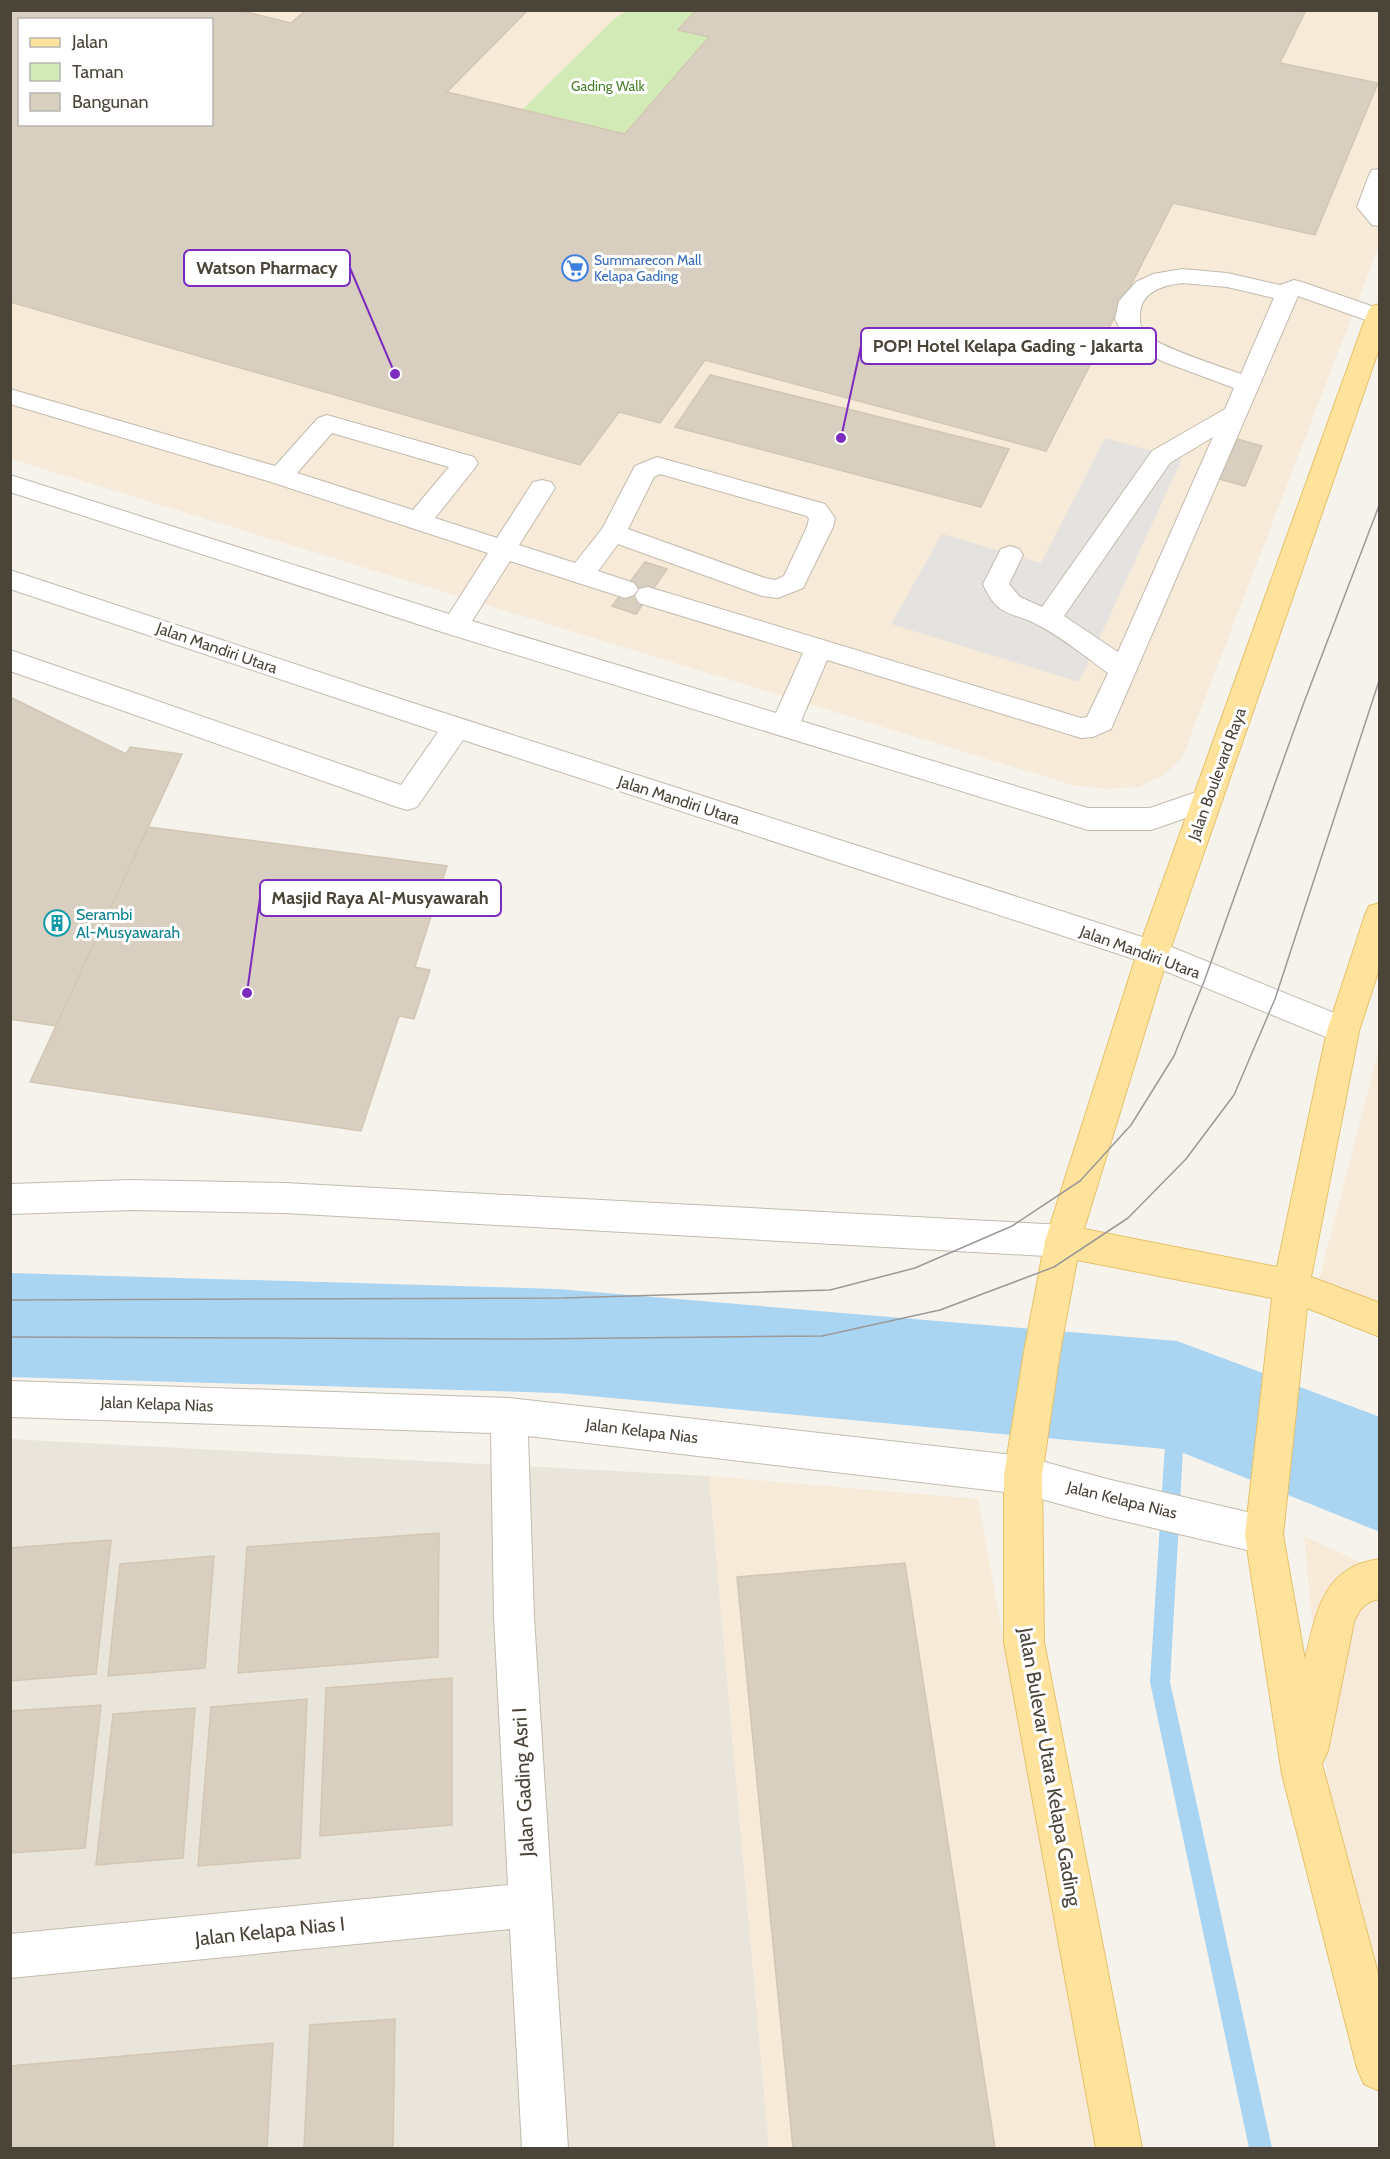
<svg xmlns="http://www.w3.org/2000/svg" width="1390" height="2159" font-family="Cabin,sans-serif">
<rect width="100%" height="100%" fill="#f6f3ec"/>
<path fill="#eae5da" d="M10 1439 709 1476 769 2148H11Z"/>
<path fill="#f7ead8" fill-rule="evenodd" d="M10 11H1379V246L1182 758 1164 775 1138 787 1106 789 1072 785 11 459ZM20 20H212V124H20Z
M1379 1049V1324L1314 1299Z
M709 1476 978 1499 1095 2148H769Z
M1304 1536 1379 1571V1980L1328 1786Z"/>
<path fill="#d2eab5" d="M627 11H696L679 30 709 37 625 134 522 110 614 19Z"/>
<path fill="#e5e3e0" d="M1105 438 1182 459 1079 682 891 624 942 534 1041 563Z"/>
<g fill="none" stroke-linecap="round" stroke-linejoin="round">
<path fill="#a9d4f2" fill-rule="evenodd" d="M1177 1387 1184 1390 1186 1396 1170 1682 1272 2148H1249L1150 1682 1168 1396 1170 1390Z"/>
<path fill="#a9d4f2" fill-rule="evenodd" d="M10 1273 558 1289 1177 1341 1380 1417V1532L1176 1450 558 1393 10 1377Z"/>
</g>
<path fill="#d8cfc1" stroke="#d3c7b4" stroke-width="1.5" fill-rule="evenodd" d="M10 10H528L447 92 625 134 709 37 678 30 696 10H1306L1280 63 1378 83 1315 235 1173 203 1046 451 705 360 660 423 619 412 580 465 10 302ZM20 20H212V124H20Z
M239 10H306L291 23Z
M710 375 1009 449 981 507 675 427Z
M1237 439 1262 446 1245 486 1219 479Z
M645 562 667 569 636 614 612 606Z
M10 697 126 754 130 747 182 754 56 1026 10 1019Z
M148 827 447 866 415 967 430 970 414 1019 399 1016 361 1131 30 1082Z
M439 1533 438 1657 238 1673 247 1547Z
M111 1540 96 1674 10 1681V1548Z
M214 1556 205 1668 108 1676 120 1564Z
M905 1563 995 2148H793L737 1577Z
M452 1678V1825L320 1836 326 1688Z
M307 1699 300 1858 198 1866 211 1707Z
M101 1705 85 1848 10 1853V1711Z
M195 1708 183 1858 96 1865 113 1714Z
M395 2019 393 2148H304L310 2025Z
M273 2043 267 2148H10V2066Z"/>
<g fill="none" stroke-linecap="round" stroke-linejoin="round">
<g stroke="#c2bbae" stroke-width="2">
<path id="minor" d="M1380 169V226L1372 225 1357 207 1369 175 1372 170Z
M1182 269 1227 273 1280 285 1294 280 1302 282 1380 309V322L1369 321 1298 296 1111 729 1093 737 1081 738 827 660 801 721 1088 808H1150L1208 788 1218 791 1223 799 1218 807 1151 830H1088L445 633 10 492V475L449 614 488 553 271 482 10 404V389L275 466 318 418 327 415 474 457 478 463 474 469 435 518 497 538 533 482 542 480 551 482 555 488 519 545 575 563 602 529 635 466 657 457 825 504 835 518 833 527 803 588 778 598 762 596 618 544 598 571 634 583 638 589 634 595 625 598 510 561 472 621 776 713 803 653 639 603 635 596 639 589 648 587 1081 718 1087 717 1108 673C1086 657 1064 639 1040 626 1012 610 999 620 983 584L1001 549 1010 546 1019 549 1023 555 1009 584 1020 597 1042 607 1152 451 1225 409 1234 388 1164 362 1128 344 1115 319 1119 301 1136 282 1153 274ZM1182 283 1227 287 1274 298 1241 374C1222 367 1156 346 1146 334 1139 327 1139 316 1141 308 1145 290 1166 285 1182 283ZM332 433 449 467 413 510 297 473ZM1213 437 1118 652 1064 616 1170 463ZM660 474 807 516 809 519 807 527 784 576 775 580 765 578 628 529 654 477Z
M10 570 413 703 1164 944 1354 1021 1359 1031 1354 1041 1343 1044 1143 962 463 740 417 807 407 810 397 807 10 671V650L401 785 438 732 10 589Z
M132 1180 285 1183 1063 1225 1075 1230 1081 1241 1075 1252 1063 1257 285 1213 132 1210 10 1214V1184Z
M10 1381 509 1398 1023 1456 1107 1479 1264 1516 1278 1521 1283 1535 1278 1549 1264 1554 1107 1517 1023 1494 528 1436 534 1617 568 2148H522L510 1929 10 1978V1934L508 1885 494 1617 491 1433 10 1417Z"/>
</g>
<g stroke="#e6c16a" stroke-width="2">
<path id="major" d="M1380 304V346L1169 953 1084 1229 1277 1267 1327 1031 1365 915 1369 906 1380 903V966L1359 1031 1311 1277 1380 1303V1337L1307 1308 1283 1535 1305 1660C1316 1613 1323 1566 1380 1559V1599C1366 1601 1359 1609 1354 1622L1328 1750 1322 1764 1380 1981V2091L1364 2084 1357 2068 1282 1774 1245 1535 1272 1298 1077 1260 1060 1352 1042 1475 1044 1642 1142 2148H1096L1004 1642V1475L1024 1352 1045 1241 1137 953 1368 311 1372 306Z"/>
</g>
<use href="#minor" fill="#fff" fill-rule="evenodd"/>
<use href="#major" fill="#ffe39c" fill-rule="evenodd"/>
<path stroke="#9a9a9a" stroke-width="1.5" d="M10 1300 563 1298 830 1290 915 1268 1012 1226 1080 1181 1131 1125 1174 1056 1205 979 1303 705 1380 503
M10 1337 529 1339 822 1336 940 1310 1054 1267 1128 1218 1186 1159 1234 1095 1275 999 1380 678"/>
</g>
<defs>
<g id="supermarket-ring" transform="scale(1.35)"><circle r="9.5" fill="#fff" stroke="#3f7fe0" stroke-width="1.5"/><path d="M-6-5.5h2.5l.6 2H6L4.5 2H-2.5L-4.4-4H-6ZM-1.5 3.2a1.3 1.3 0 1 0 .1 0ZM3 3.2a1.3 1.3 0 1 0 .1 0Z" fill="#3f7fe0"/></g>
<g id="building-ring" transform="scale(1.35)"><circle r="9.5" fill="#fff" stroke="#0f9aa8" stroke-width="1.5"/><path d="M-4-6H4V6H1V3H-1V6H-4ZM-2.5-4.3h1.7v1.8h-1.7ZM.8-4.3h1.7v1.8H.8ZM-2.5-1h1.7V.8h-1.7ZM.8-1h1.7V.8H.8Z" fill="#0f9aa8"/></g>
</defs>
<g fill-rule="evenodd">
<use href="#supermarket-ring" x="575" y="268"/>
<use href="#building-ring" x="57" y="923"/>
</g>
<g text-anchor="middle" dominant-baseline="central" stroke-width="6" stroke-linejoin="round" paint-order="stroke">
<g font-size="14" fill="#4a7f2a" stroke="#fff">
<text x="608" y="86">Gading Walk</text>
</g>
<g font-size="14" fill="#366cbe" stroke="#fff" text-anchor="start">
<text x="594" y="260">Summarecon Mall<tspan x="594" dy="16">Kelapa Gading</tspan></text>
</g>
<g font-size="16" fill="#4b4439" stroke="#fff">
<text transform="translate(217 648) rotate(19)">Jalan Mandiri Utara</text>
<text transform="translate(1217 774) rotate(-70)">Jalan Boulevard Raya</text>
<text transform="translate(679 800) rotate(18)">Jalan Mandiri Utara</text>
<text transform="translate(1140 952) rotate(20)">Jalan Mandiri Utara</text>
<text transform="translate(157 1404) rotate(2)">Jalan Kelapa Nias</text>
<text transform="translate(642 1431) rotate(7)">Jalan Kelapa Nias</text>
<text transform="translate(1122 1500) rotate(14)">Jalan Kelapa Nias</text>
</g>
<g font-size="16" fill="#0d838f" stroke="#fff" text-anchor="start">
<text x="76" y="914">Serambi<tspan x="76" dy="18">Al-Musyawarah</tspan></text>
</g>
<g font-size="20" fill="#4b4439" stroke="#fff">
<text transform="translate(1050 1767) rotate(80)">Jalan Bulevar Utara Kelapa Gading</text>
<text transform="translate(523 1782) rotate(-93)">Jalan Gading Asri I</text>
<text transform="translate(270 1931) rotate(-6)">Jalan Kelapa Nias I</text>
</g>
</g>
<path fill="none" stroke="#7b2cbf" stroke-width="2" d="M395 374L350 268M841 438L861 346M247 993L260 898"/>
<g fill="#7b2cbf" stroke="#fff" stroke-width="2">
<circle cx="395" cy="374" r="6"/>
<circle cx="841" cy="438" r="6"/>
<circle cx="247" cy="993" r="6"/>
</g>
<g fill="#fff" stroke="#7b2cbf" stroke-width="2">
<rect x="184" y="250" width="166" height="36" rx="6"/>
<rect x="861" y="328" width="295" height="36" rx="6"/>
<rect x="260" y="880" width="241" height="36" rx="6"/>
</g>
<g font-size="18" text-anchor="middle" font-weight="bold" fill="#4b4439">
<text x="267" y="274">Watson Pharmacy</text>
<text x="1008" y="352">POP! Hotel Kelapa Gading - Jakarta</text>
<text x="380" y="904">Masjid Raya Al-Musyawarah</text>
</g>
<rect width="1390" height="2159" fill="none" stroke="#4b4439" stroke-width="24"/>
<rect x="18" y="18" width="195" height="108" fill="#ffffff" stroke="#b7b4b0" stroke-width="1.5"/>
<rect x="30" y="38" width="30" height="9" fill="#ffe39c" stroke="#b7b4b0" stroke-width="1.5"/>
<text x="72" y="48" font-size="18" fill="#4b4439">Jalan</text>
<rect x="30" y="63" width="30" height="18" fill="#d2eab5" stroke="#b7b4b0" stroke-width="1.5"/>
<text x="72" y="78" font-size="18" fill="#4b4439">Taman</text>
<rect x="30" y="93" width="30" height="18" fill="#d8cfc1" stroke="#b7b4b0" stroke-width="1.5"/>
<text x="72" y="108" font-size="18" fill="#4b4439">Bangunan</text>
</svg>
